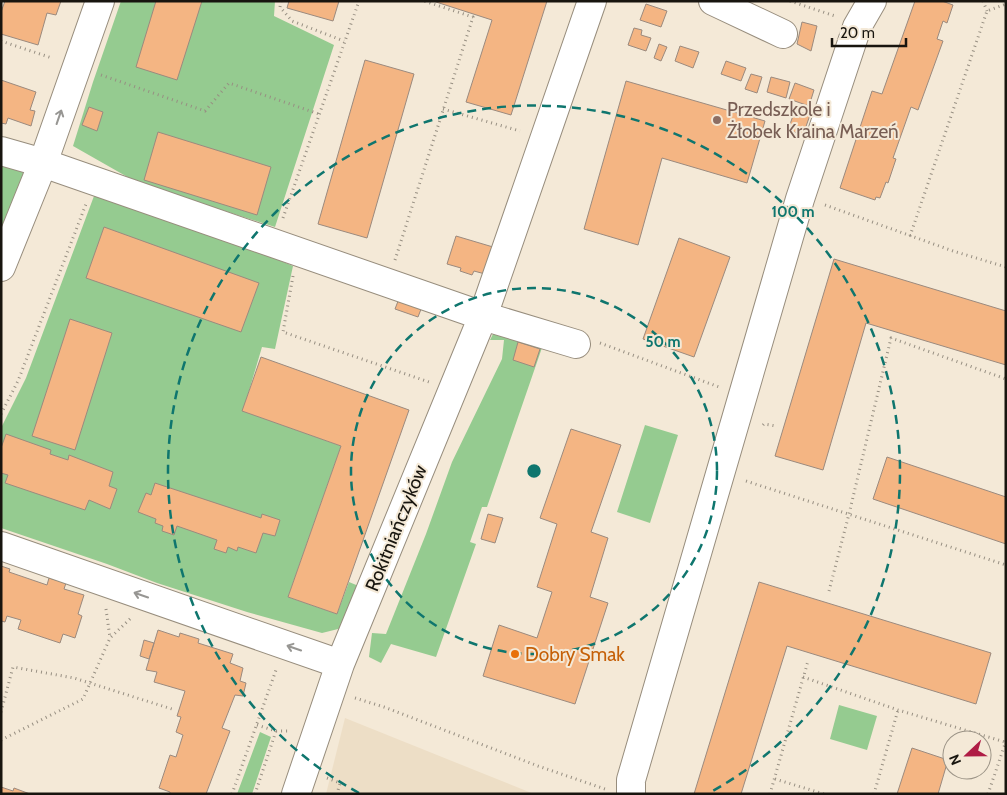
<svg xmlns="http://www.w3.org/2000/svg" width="1007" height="795" font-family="Cabin,sans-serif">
<rect width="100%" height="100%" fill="#f4e9d7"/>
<path fill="#eddec6" d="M345 718 534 794H326Z"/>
<path fill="#95cb90" d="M121 1H275L274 16 334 45 275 227 138 183 73 146 93 82Z
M1 151 43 163 1 267Z
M94 196 224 237 293 266 275 349 262 347 243 411 341 446 288 597 337 614 349 582 361 587 346 627 322 633 247 612 157 583 107 564 1 528V428L26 378Z
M494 332 545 339 487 507H482L470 542 476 544 436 657 391 644 381 663 369 657 372 633 386 634 426 534 452 462 502 359 504 340H490Z
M645 425 678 435 650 523 617 512Z
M839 705 877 716 867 750 830 739Z
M260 732 271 737 252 794H237Z"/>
<path fill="#f4b583" stroke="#9b8a7e" d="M5 1H61L56 15 47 13 38 45 1 34V12Z
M156 1H202L177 80 136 67Z
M289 1H339L333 21 287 8Z
M433 1H547L511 115 466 102 492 20Z
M915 1H942L953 5 947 23 943 21 937 39 943 41 918 110 911 107 893 158 896 159 888 183 886 182 880 198 876 197 875 200 840 188 872 91 882 94Z
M646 4 667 11 661 27 640 20Z
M802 22 817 26 811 51 797 44Z
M634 28 642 30 641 35 651 38 646 51 628 45Z
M659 44 667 47 661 61 654 58Z
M680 46 699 52 693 68 675 61Z
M365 60 414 74 367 238 318 224Z
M726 61 746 68 741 81 721 74Z
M751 74 762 77 757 93 745 89Z
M771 77 790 82 786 98 767 92Z
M1 80 36 92 30 110 35 111 31 126 8 118 6 124 1 123Z
M626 81 765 121 747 183 662 158 638 245 584 229Z
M795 83 814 90 809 106 789 99Z
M89 107 103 112 97 131 82 125Z
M795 110 810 115 803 135 788 130Z
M158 132 271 167 257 215 144 180Z
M104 227 259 283 241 332 86 278Z
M456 236 493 247 485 274 474 271 472 275 460 271 461 268 447 264Z
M679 238 730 257 694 357 643 339Z
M834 259 1006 311V365L866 323 823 470 775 456Z
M400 296 423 304 418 317 395 309Z
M70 319 112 333 75 450 32 436Z
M518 342 540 349 534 367 513 360Z
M261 357 409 410 337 614 288 597 341 446 242 411Z
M571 429 621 445 591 532 608 538 590 597 608 603 575 704 483 676 499 625 537 638 552 592 537 587 557 524 540 518Z
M6 434 51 450 50 454 68 460 69 455 113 472 109 486 117 489 110 509 89 500 85 510 5 483 8 475 1 473V448Z
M887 457 1006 497V544L873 499Z
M155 483 261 518 262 514 280 520 275 536 263 533 256 553 238 547 237 551 228 547 226 553 214 549 217 540 177 526 174 535 162 531 163 526 155 523 156 519 138 512 146 493 151 495Z
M488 514 503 518 495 543 481 539Z
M1 566 10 569 9 572 47 585 49 578 66 583 64 589 84 595 78 614 82 616 75 638 63 634 60 643 18 629 21 620 7 616 5 622 1 621Z
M759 582 991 653 976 704 787 646 741 794H694Z
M158 630 179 637 180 633 199 639 198 643 233 654 230 663 243 668 240 681 246 683 243 696 235 695 222 728 230 731 206 794H170V792L159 788 170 755 176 757 183 735 176 732 181 717 177 716 185 691 154 682 157 672 146 670Z
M144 640 154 643 149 659 140 656Z
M912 748 948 760 938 794H897Z
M1 787 13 791 14 788 30 794H1Z"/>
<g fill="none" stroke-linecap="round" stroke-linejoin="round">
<g stroke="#978d7d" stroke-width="30">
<path id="minor" d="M713 1 783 34
M1 151 43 163 483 316 576 344
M1 267 43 163 100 1
M1 546 340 664
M296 794 340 664 483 316 592 1
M631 794V780L800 199 857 27 872 1"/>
</g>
<path stroke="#978f82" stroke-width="3" stroke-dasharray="1 4" stroke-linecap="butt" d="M281 1 280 7 292 21 344 41
M790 1 835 16
M983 1 987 11
M1 41 52 58
M101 75 205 111 229 83 319 114
M443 109 520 131
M825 205 953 251 1006 267
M283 218 359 1
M910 236 987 11 1006 4
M395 260 473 17 424 1
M293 276 283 332 429 382
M600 343 719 387
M1 414 18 381 86 204
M763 425 764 424 776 426
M746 481 1006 565
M829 591 849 514 891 338 1006 379
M106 609 110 638
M803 677 898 710 1005 742
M355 698 384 707 538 766 605 789
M1 712 13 667 74 678 175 710
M257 725 276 731H289
M1 740 83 699 110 638 131 618
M327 778 340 783 337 794
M775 779 824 794
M232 794 276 670
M255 794 276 731
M770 794 808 661
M874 794 898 710
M988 794 1006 741"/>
<use href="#minor" stroke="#fff" stroke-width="28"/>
</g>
<defs><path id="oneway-shaft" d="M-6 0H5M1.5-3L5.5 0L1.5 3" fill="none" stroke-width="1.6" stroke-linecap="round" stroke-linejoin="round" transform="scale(1.25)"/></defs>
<g stroke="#979693">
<use href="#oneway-shaft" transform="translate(59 117) rotate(-71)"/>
<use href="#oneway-shaft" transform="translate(141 595) rotate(-161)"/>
<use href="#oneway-shaft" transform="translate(294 648) rotate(-161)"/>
</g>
<g fill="none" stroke="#0f766e" stroke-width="2.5" stroke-dasharray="9 6">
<circle cx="534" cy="471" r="183"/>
<path d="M359 793A366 366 0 1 1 709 793"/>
</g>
<circle fill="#8d6e63" stroke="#f4e9d7" stroke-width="2" cx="717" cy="120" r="5"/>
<circle fill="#e8710a" stroke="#f4e9d7" stroke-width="2" cx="515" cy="654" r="5"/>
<g text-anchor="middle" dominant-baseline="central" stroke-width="4" stroke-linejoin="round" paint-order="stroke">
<g font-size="19" fill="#785e54" stroke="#f4e9d7" text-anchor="start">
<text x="727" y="109">Przedszkole i<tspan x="727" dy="22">Żłobek Kraina Marzeń</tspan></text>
</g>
<g font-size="19" fill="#18150f" stroke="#f4e9d7">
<text transform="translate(396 528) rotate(-68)">Rokitniańczyków</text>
</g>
<g font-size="19" fill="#c56008" stroke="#f4e9d7" text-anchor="start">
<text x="525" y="654">Dobry Smak</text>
</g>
</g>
<circle cx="534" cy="471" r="8" fill="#0f766e" stroke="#f4e9d7" stroke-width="2.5"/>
<g font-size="15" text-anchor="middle" font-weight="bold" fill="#0f766e" stroke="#f4e9d7" stroke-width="4" stroke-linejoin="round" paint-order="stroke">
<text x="793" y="217">100 m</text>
<text x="663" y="347">50 m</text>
</g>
<rect width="1007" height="795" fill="none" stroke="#18150f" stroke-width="5"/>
<g transform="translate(967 755) rotate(248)"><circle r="24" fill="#f4e9d7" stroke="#9c9487"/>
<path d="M0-4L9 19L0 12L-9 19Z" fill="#af1c45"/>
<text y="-8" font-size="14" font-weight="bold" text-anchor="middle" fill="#18150f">N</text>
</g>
<path d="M832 38v8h74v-8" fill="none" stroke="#18150f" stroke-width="2.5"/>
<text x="840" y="38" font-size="15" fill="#18150f" stroke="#f4e9d7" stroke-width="4" paint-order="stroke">20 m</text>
</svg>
